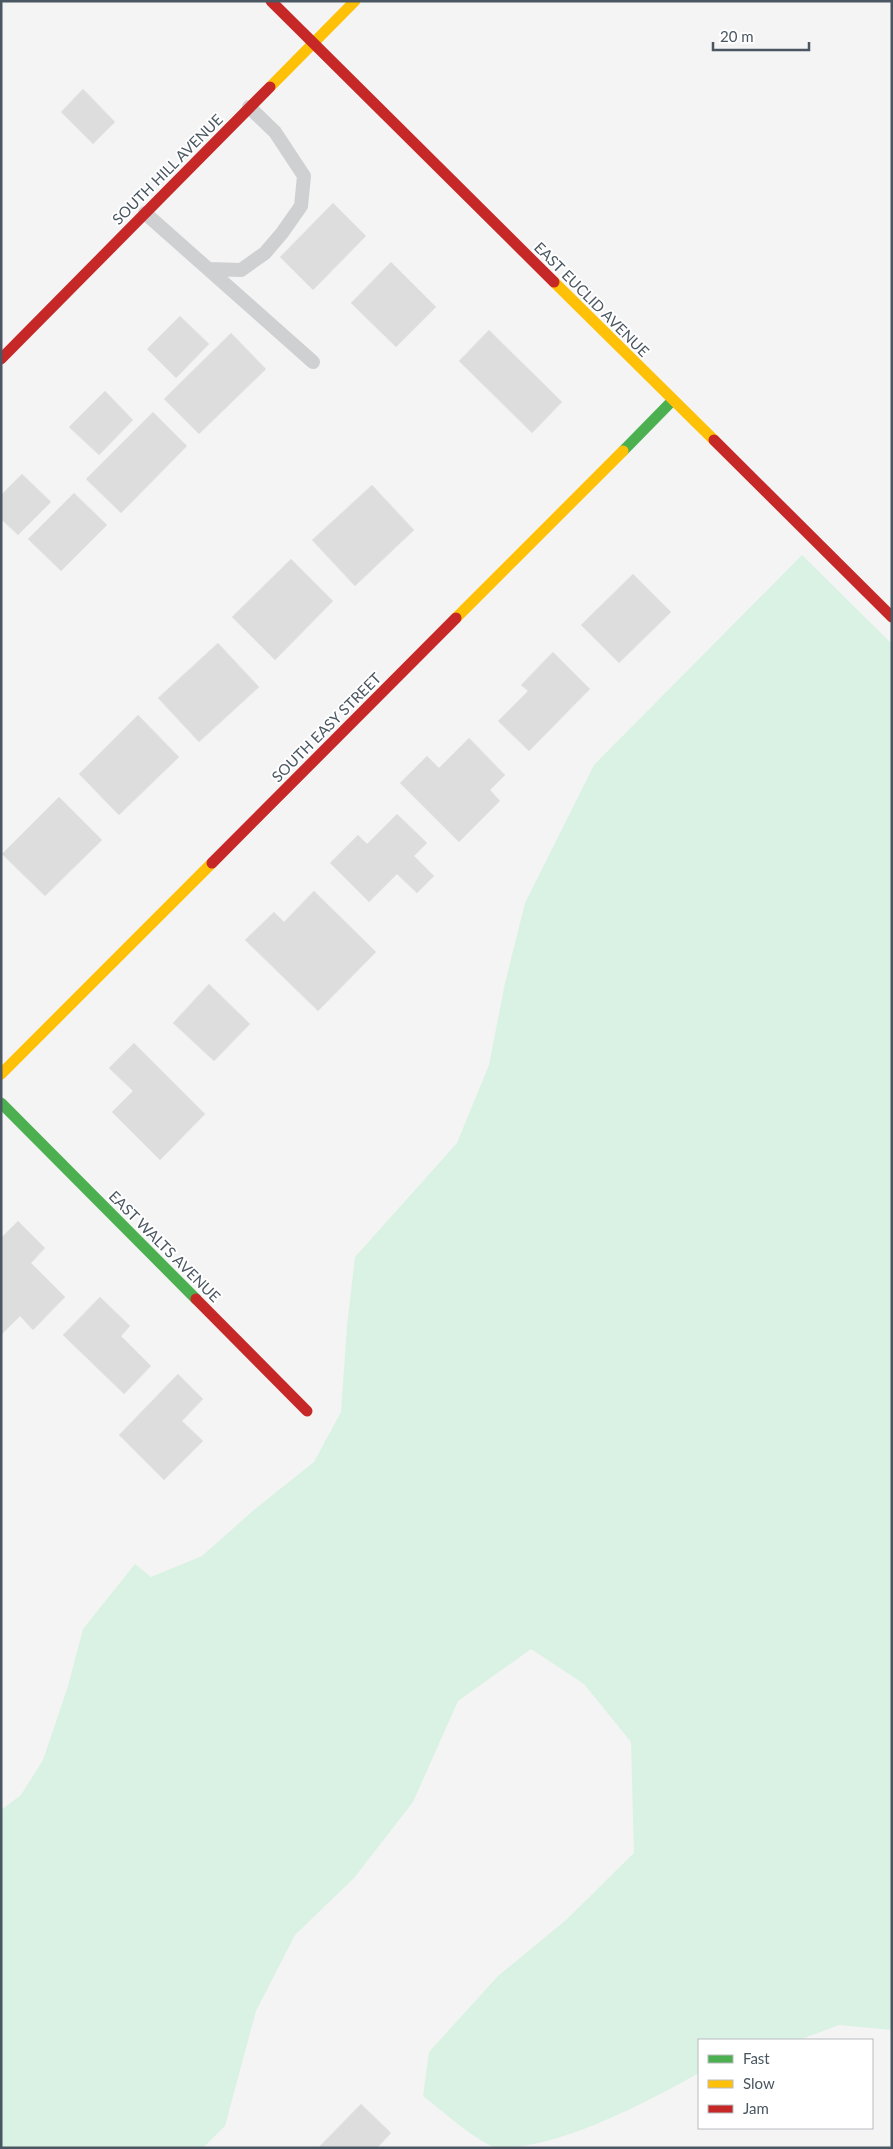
<svg xmlns="http://www.w3.org/2000/svg" width="893" height="2149" font-family="Lato,sans-serif">
<rect width="100%" height="100%" fill="#f4f4f4"/>
<path fill="#d9f2e3" d="M802 555 892 644V2030L839 2025 799 2040H699V2073C647 2102 559 2149 498 2148 480 2145 439 2108 423 2096L429 2052 498 1976 566 1920 634 1853 631 1742 584 1684 531 1649 458 1701 413 1802 354 1878 295 1935 256 2011 225 2126 203 2148H1V1810L21 1795 43 1760 68 1686 83 1629 135 1564 151 1577 202 1556 255 1509 314 1462 341 1412 347 1326 355 1257 457 1143 489 1065 505 983 525 903 594 765Z"/>
<path fill="#ddddde" stroke="#e5e6e7" d="M83 89 115 122 93 144 61 112Z
M333 203 366 236 313 290 280 257Z
M391 262 436 307 396 347 351 303Z
M180 316 209 344 176 378 147 349Z
M489 330 562 402 532 433 459 361Z
M231 333 266 369 199 434 164 399Z
M105 391 133 420 99 455 69 427Z
M153 412 187 446 121 513 86 479Z
M22 474 51 502 18 535 1 519V495Z
M372 485 414 530 355 586 312 540Z
M74 493 107 525 61 571 28 539Z
M291 559 333 601 275 660 232 617Z
M633 574 671 612 619 663 581 625Z
M218 643 259 687 199 742 158 698Z
M553 652 590 689 529 751 498 721 528 691 521 685Z
M138 715 179 757 119 815 79 774Z
M469 738 505 775 490 790 500 801 459 842 400 783 427 756 439 768Z
M59 797 102 840 45 896 2 854Z
M397 814 427 843 414 856 434 876 417 893 397 874 369 902 330 863 358 835 367 844Z
M314 891 376 952 318 1011 245 940 274 912 284 922Z
M209 984 250 1024 214 1061 173 1023Z
M134 1043 205 1114 160 1160 112 1112 133 1091 109 1068Z
M18 1221 45 1248 31 1263 65 1297 33 1330 20 1316 1 1335V1238Z
M100 1297 130 1326 121 1336 151 1366 124 1394 63 1335Z
M178 1374 203 1399 182 1421 203 1441 164 1480 119 1435Z
M361 2104 391 2133 377 2148H318Z"/>
<g fill="none" stroke-linecap="round" stroke-linejoin="round">
<path stroke="#ced0d2" stroke-width="14" d="M145 213 313 362
M209 269 241 270 265 253 282 233 301 206 304 176 275 132 249 107"/>
<path stroke="#4caf50" stroke-width="11" d="M623 451 673 400
M1 1103 196 1299"/>
<path stroke="#ffc107" stroke-width="11" d="M270 87 355 1
M554 282 714 440
M456 618 623 451
M1 1074 212 863"/>
<path stroke="#c62828" stroke-width="11" d="M271 1 554 282
M1 359 270 87
M714 440 892 617
M212 863 456 618
M196 1299 307 1411"/>
</g>
<g text-anchor="middle" dominant-baseline="central" stroke-width="4" stroke-linejoin="round" paint-order="stroke">
<g font-size="15" fill="#4a5661" stroke="#fff">
<text transform="translate(167 169) rotate(-45)">SOUTH HILL AVENUE</text>
<text transform="translate(592 299) rotate(45)">EAST EUCLID AVENUE</text>
<text transform="translate(326 727) rotate(-45)">SOUTH EASY STREET</text>
<text transform="translate(165 1246) rotate(45)">EAST WALTS AVENUE</text>
</g>
</g>
<rect width="893" height="2149" fill="none" stroke="#4a5661" stroke-width="5"/>
<rect x="698" y="2039" width="175" height="90" fill="#ffffff" stroke="#b7bbc0"/>
<rect x="708" y="2055" width="25" height="8" fill="#4caf50" stroke="#b7bbc0"/>
<text x="743" y="2064" font-size="15" fill="#4a5661">Fast</text>
<rect x="708" y="2080" width="25" height="8" fill="#ffc107" stroke="#b7bbc0"/>
<text x="743" y="2089" font-size="15" fill="#4a5661">Slow</text>
<rect x="708" y="2105" width="25" height="8" fill="#c62828" stroke="#b7bbc0"/>
<text x="743" y="2114" font-size="15" fill="#4a5661">Jam</text>
<path d="M713 42v8h96v-8" fill="none" stroke="#4a5661" stroke-width="2.5"/>
<text x="720" y="42" font-size="15" fill="#4a5661" stroke="#ffffff" stroke-width="4" paint-order="stroke">20 m</text>
</svg>
